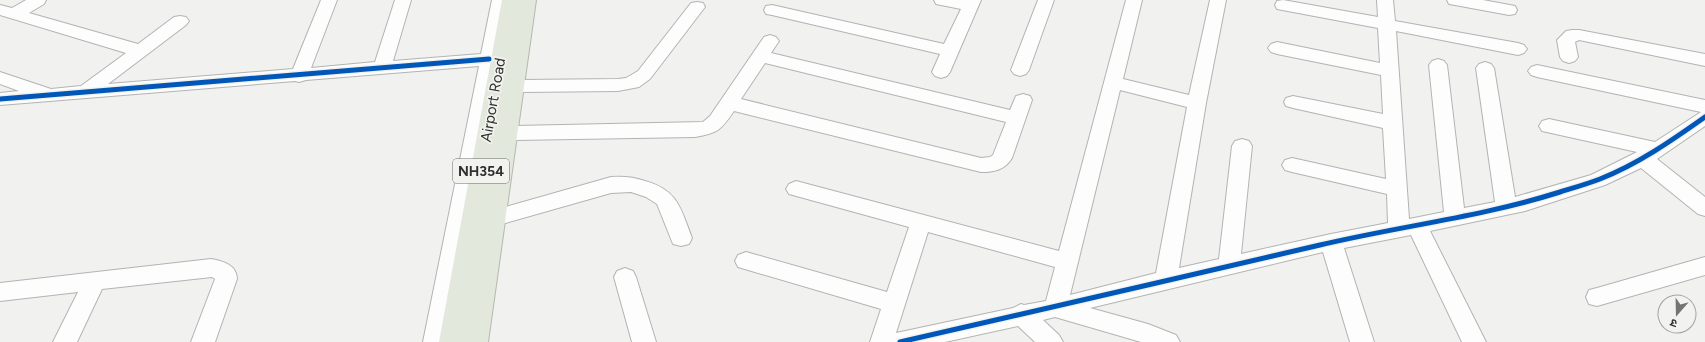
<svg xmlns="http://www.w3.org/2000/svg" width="1705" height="342" font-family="Figtree,'Noto Sans Devanagari',sans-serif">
<rect width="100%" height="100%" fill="#f1f1f0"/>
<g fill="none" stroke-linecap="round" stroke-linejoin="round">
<g stroke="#b3b3b2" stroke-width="2">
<path id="minor" d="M26 0H46L44 4 29 13 138 44 174 17 180 16 186 17 189 21 186 25 108 84 293 69 321 0H337L311 68 375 62 395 0H411L393 61 481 54 492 0H508L447 342H423L479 66 306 80 299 82 295 81 0 105V93L19 91 0 84V72L51 89 81 86 126 53 0 15V5L12 8Z
M934 0H981L950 72 947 76 941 78 935 76 932 72 940 54 772 15 766 14 764 10 766 6 772 5 944 44 961 9 936 4Z
M1038 0H1054L1029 70 1026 74 1020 76 1014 74 1011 70Z
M1126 0H1142L1123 79 1189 95 1210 0H1226L1206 103 1179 268 1219 259 1232 146 1235 141 1242 139 1249 141 1252 146 1241 254 1331 234 1388 223 1387 194 1292 172 1285 170 1282 165 1285 160 1292 158 1386 179 1383 128 1293 108 1286 106 1284 102 1286 98 1293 96 1383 114 1381 75 1277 54 1271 52 1268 48 1271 44 1277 42 1380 63 1378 28 1277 9 1275 5 1277 1 1283 0 1378 17 1377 0H1393L1395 21 1518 43 1524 45 1527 49 1524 53 1518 55 1396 31 1409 219 1444 212 1429 65 1432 61 1438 59 1444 61 1447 65 1464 208 1495 202 1476 68 1479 64 1485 62 1491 64 1494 68 1515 197 1591 175 1637 152 1542 131 1539 126 1542 121 1549 119 1655 142 1701 112 1537 77 1531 75 1528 71 1531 67 1537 65 1705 100V126L1657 159 1705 197V216L1698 214 1641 168 1605 185 1525 211 1430 231 1486 342H1462L1411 235 1344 248 1374 342H1350L1323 252 1090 308 1148 324 1176 335 1180 342H1141L1055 317 1043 320 1059 335 1063 342H1035L1018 326 945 342H870L881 309 738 267 735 261 738 255 746 252 887 292 909 227 789 194 786 189 789 184 796 181 1059 251ZM1120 90 1187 107 1156 273 1070 295ZM928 232 1055 267 1046 301 1024 305 1021 304 1013 308 896 333Z
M1447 0H1483L1515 6 1517 10 1515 14 1509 15 1455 5 1449 4Z
M697 2 703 3 705 7 650 79 639 87 618 91 522 92 516 90 513 86 516 82 522 80 618 79 626 78 638 71 691 3Z
M1572 30H1579L1705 54V66L1579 40 1575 42 1578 57 1575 61 1569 63 1563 61 1560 57 1557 40 1566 31Z
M770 35 776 37 779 41 771 53 1010 110 1016 96 1023 94 1030 96 1032 100 1012 158C1005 170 994 172 981 172L734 111C721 130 718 133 695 137L515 140 508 138 505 133 508 128 515 126 703 122 710 116 764 37ZM765 63 1006 122 993 155 990 157 981 158 741 99Z
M611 177C623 176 634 177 645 181 678 190 681 209 692 238L689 244 681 246 673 244 657 204 646 197 631 192 611 193 502 224 495 222 492 216 495 210Z
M1705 257V275L1597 306 1589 304 1586 297 1589 290 1597 288Z
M211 259C223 261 237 265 237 279L215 342H191L215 279 212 277 102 289 77 342H53L78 292 0 301V283Z
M625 268 633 271 636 277 656 342H632L614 277 617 271Z"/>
</g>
<g stroke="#b3b9af" stroke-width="2">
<path id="highway" d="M502 0H536L488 342H439Z"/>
</g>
<use href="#minor" fill="#fdfdfd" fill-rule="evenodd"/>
<use href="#highway" fill="#e2e8dc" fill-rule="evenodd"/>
<g stroke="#f2f2ef" stroke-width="8">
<path id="cycleway" d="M0 99 489 59
M900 342C1040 311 1180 277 1320 245 1400 226 1481 217 1560 192 1573 188 1587 184 1600 179 1638 164 1671 141 1705 117"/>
</g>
<use href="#cycleway" stroke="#0057b8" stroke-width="5"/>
</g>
<g text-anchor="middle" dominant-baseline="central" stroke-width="3.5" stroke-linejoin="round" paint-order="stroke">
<rect fill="#f2f2ef" stroke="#6a6a69" stroke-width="1" x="453" y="159" width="56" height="24" rx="3"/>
<g font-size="14" font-weight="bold" fill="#30302f">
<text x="481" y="171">NH354</text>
</g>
<g font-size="15" fill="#30302f" stroke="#f2f2ef">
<text transform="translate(493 100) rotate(-80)">Airport Road</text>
</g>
</g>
<g transform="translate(1677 314) rotate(200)"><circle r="19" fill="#f2f2ef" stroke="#a4a4a2"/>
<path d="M0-3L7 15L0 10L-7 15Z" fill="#747473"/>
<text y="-6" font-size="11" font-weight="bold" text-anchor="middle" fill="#30302f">उ</text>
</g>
</svg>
